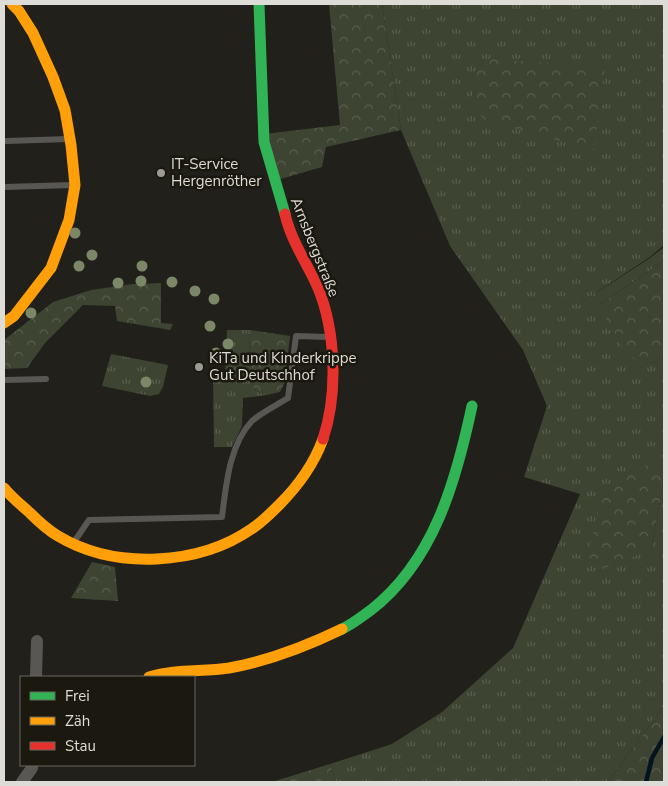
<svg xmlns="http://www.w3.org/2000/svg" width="668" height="786" font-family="'Nunito Sans',sans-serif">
<defs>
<pattern id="grass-tufts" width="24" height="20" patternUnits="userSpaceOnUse" patternTransform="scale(1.25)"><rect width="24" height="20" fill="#3d4432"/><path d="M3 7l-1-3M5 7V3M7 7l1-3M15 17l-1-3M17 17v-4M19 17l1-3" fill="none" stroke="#595e4f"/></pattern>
<pattern id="forest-crowns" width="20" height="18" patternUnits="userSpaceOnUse" patternTransform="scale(1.25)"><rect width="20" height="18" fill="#3d4432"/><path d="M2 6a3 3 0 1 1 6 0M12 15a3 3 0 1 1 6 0" fill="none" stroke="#595e4f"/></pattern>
</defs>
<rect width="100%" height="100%" fill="#21201b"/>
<path fill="url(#grass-tufts)" d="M382 4H664V245L650 257 573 308 650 258 664 247V261L599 305 650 364 664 357V474L658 467 651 549 664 480V706L608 782H336L330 764 392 744 442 712 513 648 580 494 524 477 547 406 523 350 450 246 401 130Z
M227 330H250L249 380 256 391 267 395 243 398 242 426 232 447H214L213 376H225Z
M111 354 168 365 163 387 159 394 150 396 102 386Z"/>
<path fill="url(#forest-crowns)" d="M329 4H382L401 130 326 147 322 167 274 181 264 134 340 125Z
M492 59 605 67 594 150 483 120 472 100 474 74Z
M664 261V357L650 364 637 360 625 352 599 305Z
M161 283V323L173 324 170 330 117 321 115 306 83 305 45 343 27 368 4 369V340L53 302 91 290 133 284Z
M250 330 290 336 285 382 280 392 267 395 256 391 249 380Z
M646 465 658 467 664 474V480L651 549 603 569 592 566 589 553 601 495 613 485Z
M92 562 115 567 118 601 71 598Z
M664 706V782H608Z
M330 764 336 782H277L275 781Z"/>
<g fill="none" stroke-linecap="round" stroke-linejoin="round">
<path stroke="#03141e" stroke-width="4.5" d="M646 782 652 758 664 737"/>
<path stroke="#585754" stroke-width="6" d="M6 141 69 139
M4 187 74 185
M4 380 46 379
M74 542 89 520 222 517C226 486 229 445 252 421 262 412 277 405 288 398L296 336 329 337"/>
<path stroke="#585754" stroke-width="12" d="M36 677 37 641
M22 782 32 768V765"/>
<path stroke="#30b455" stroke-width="11" d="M259 4 264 142 285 214
M342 629C353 624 361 617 371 610 434 561 456 481 472 406"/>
<path stroke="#ff9f0a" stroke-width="11" d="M4 323 14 316 51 268 69 220 75 185 71 145 65 110 53 77 33 33 19 11 12 4
M4 488C11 497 20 504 29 512 38 521 46 529 58 536 115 570 199 566 253 528 263 521 271 513 279 505 298 486 314 464 323 439
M149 677C175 669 202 672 229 668 268 661 307 646 342 629"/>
<path stroke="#e5322d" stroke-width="11" d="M285 214C291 241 307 263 318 288 336 332 338 394 323 439"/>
</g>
<g fill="#7b8766">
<circle cx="75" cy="233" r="5.5"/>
<circle cx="92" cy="255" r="5.5"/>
<circle cx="79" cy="266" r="5.5"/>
<circle cx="142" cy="266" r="5.5"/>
<circle cx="141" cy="281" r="5.5"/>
<circle cx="172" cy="282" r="5.5"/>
<circle cx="118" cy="283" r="5.5"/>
<circle cx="195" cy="291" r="5.5"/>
<circle cx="214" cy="299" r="5.5"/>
<circle cx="31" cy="313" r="5.5"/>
<circle cx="210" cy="326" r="5.5"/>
<circle cx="228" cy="344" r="5.5"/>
<circle cx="216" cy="353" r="5.5"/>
<circle cx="146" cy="382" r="5.5"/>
</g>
<g fill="#9c9a95" stroke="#1b180f" stroke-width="2">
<circle cx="161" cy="173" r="5"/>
<circle cx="199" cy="367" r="5"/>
</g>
<g text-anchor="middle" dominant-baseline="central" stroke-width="5" stroke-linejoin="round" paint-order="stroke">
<g font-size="15" fill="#dedcd6" stroke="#1b180f" text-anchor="start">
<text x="171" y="164">IT-Service<tspan x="171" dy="17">Hergenröther</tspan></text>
<text x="209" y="358">KiTa und Kinderkrippe<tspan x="209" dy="17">Gut Deutschhof</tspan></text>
</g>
<g font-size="15" fill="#dedcd6" stroke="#1b180f">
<text transform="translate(315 247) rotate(68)">Arnsbergstraße</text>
</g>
</g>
<rect width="668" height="786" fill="none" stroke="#dedcd6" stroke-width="10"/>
<rect x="20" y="676" width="175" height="90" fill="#1b180f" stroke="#69665f"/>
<rect x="30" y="692" width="25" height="8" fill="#30b455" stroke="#69665f"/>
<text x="65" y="701" font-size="15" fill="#dedcd6">Frei</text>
<rect x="30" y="717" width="25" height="8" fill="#ff9f0a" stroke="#69665f"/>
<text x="65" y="726" font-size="15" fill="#dedcd6">Zäh</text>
<rect x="30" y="742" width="25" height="8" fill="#e5322d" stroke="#69665f"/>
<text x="65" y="751" font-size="15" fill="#dedcd6">Stau</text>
</svg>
